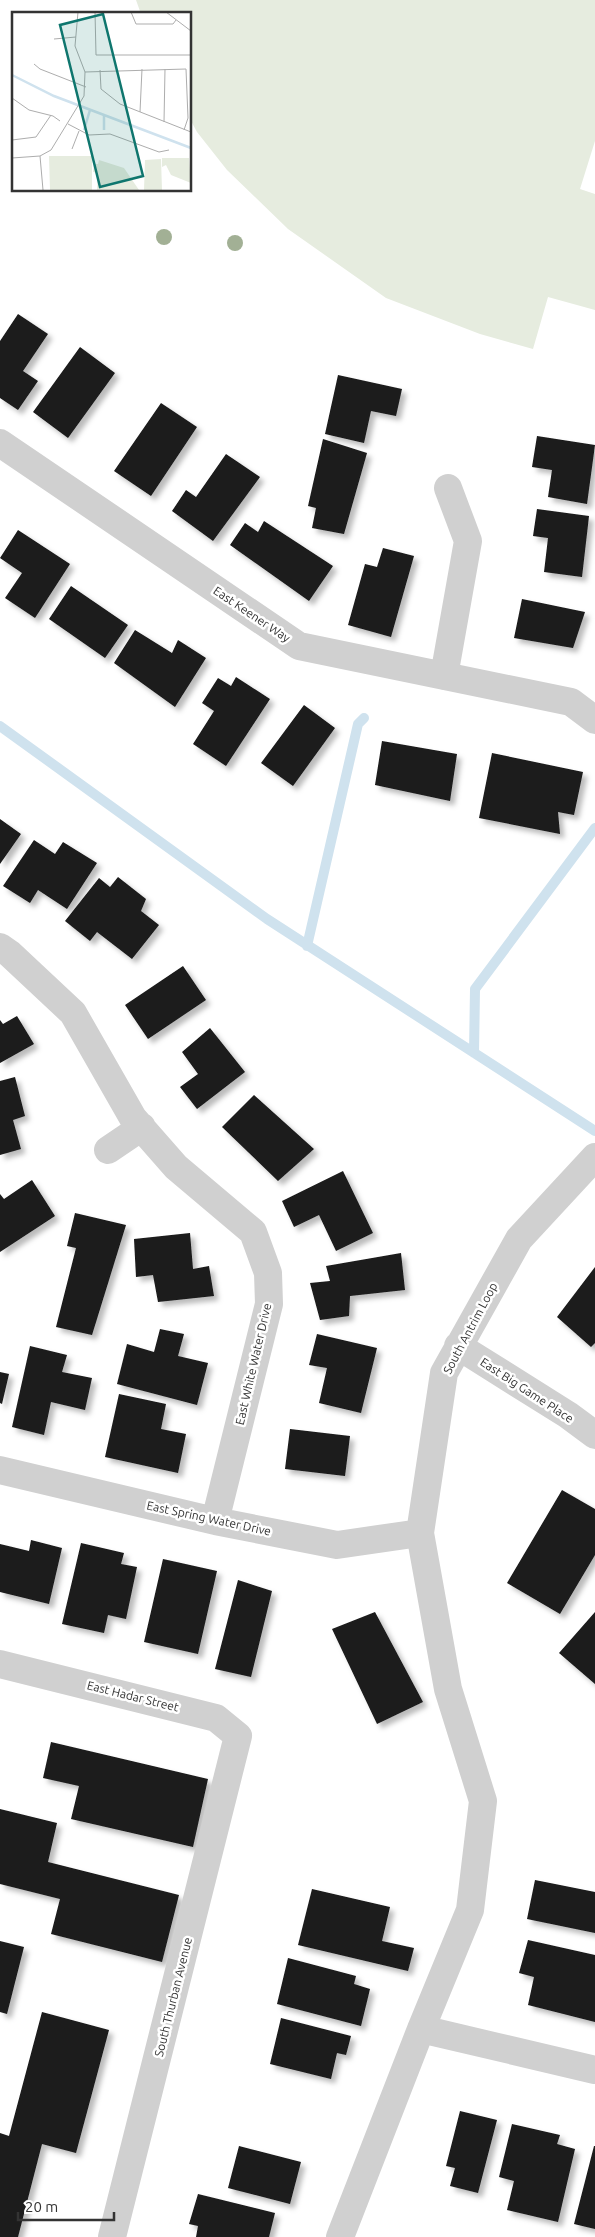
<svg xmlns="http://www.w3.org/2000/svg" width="595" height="2237" font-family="Ubuntu,sans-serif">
<defs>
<filter id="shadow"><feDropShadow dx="4.5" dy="4.5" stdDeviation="2.5" flood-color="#0004"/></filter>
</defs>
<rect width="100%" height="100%" fill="#fff"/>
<path fill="#e6ecdf" d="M136 0H595V141L580 189 595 194V310L548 297 533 349 480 334 386 298 288 229 227 170 197 132 190 119V14H141Z"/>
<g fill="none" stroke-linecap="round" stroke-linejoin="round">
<path stroke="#cfe2ee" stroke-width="10" d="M0 726 267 919 595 1131
M307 946 358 724 364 718
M474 1053 475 989 595 828"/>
</g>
<path fill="#1a1a1a" filter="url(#shadow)" d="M18 314 48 334 23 371 38 381 18 410 0 398V341Z
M80 347 115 373 68 438 33 412Z
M338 375 402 389 396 416 371 411 364 443 325 434Z
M161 403 197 427 151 496 114 471Z
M537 436 595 445 587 504 548 497 552 470 532 467Z
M323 439 367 453 344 534 312 528 316 508 308 506Z
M226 454 260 477 213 541 172 511 186 490 196 497Z
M537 509 589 516 582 577 544 572 548 538 533 536Z
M264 521 333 566 309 601 230 545 245 523 258 532Z
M18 530 70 564 35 618 5 598 22 573 0 558Z
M383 548 414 556 391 637 348 625 365 564 377 567Z
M71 586 128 625 105 658 49 619Z
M522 599 585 612 573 648 514 638Z
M135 630 172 653 178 640 206 658 175 707 114 663Z
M236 677 270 699 226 766 193 744 214 711 202 703 218 678 231 686Z
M304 705 335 728 293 786 261 763Z
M382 741 457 754 450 801 375 785Z
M492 753 583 772 574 815 558 812 560 834 479 818Z
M0 819 21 834 0 864Z
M34 840 55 854 63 842 97 863 67 909 38 890 30 903 3 886Z
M118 877 146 899 141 911 159 925 132 959 97 932 90 941 65 921 99 878 110 887Z
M183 966 206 1000 148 1039 125 1005Z
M17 1016 34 1044 0 1063V1020L3 1024Z
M210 1028 245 1072 197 1109 180 1087 198 1074 182 1052Z
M15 1077 25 1116 13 1120 21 1149 0 1155V1081Z
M254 1095 314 1149 278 1181 222 1127Z
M343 1171 373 1233 336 1251 319 1215 294 1227 282 1201Z
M32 1180 55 1216 0 1252V1194L4 1199Z
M75 1213 126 1225 92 1335 56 1327 76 1248 67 1246Z
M190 1233 193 1269 209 1266 214 1296 158 1302 153 1275 136 1277 134 1239Z
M401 1253 405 1290 350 1296 349 1316 320 1320 310 1283 330 1281 326 1266Z
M595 1267V1343L591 1347 557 1317Z
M160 1329 184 1334 178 1356 208 1363 197 1405 117 1384 127 1344 154 1352Z
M317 1334 377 1348 361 1413 319 1403 327 1368 309 1365Z
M30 1346 67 1355 62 1372 92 1378 85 1410 51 1402 44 1435 12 1427Z
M0 1372 9 1374 2 1404 0 1403Z
M119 1394 166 1404 161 1429 186 1434 178 1473 105 1457Z
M290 1429 350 1436 345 1476 285 1469Z
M562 1490 595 1509V1555L560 1614 507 1583Z
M31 1540 62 1548 49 1604 0 1592V1544L29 1551Z
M81 1543 124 1553 121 1564 137 1567 126 1619 108 1615 104 1633 62 1624Z
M163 1559 217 1571 198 1654 144 1642Z
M238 1580 272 1591 251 1677 215 1669Z
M375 1612 423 1702 377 1724 332 1629Z
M595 1612V1684L559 1653Z
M51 1742 208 1779 193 1847 71 1819 79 1786 43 1778Z
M0 1809 57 1823 48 1862 179 1895 162 1962 51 1934 60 1899 0 1884Z
M535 1880 595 1892V1933L527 1919Z
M312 1889 390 1907 382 1941 414 1948 408 1971 298 1945Z
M528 1940 595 1955V2022L528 2005 534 1977 519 1973Z
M0 1941 24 1947 7 2014 0 2012Z
M288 1958 356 1976 354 1984 370 1989 361 2026 277 2004Z
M42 2012 109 2030 76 2153 42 2144 18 2237H0V2133L9 2136Z
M281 2018 351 2036 346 2055 337 2053 331 2079 270 2064Z
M460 2111 497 2120 478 2193 450 2186 455 2168 446 2166Z
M512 2124 560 2135 557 2144 575 2149 558 2222 507 2210 514 2181 499 2177Z
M239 2146 301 2162 290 2204 228 2188Z
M594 2146H595V2229L574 2224Z
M198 2194 275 2213 269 2237H196L198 2226 189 2224Z"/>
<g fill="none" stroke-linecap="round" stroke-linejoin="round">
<path stroke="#d0d0d0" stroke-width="28" d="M0 443 299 646 571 702 595 720
M444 676 468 541 448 488
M0 947 10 954 73 1013 133 1118 176 1167 253 1232 268 1273 269 1304 215 1521
M108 1150 142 1127
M458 1346 568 1415 595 1435
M0 1470 215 1521 337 1545 420 1533
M0 1664 216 1718 238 1736 112 2237
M421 2029 595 2070
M340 2237 421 2029 470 1910 483 1801 448 1689 420 1533 444 1373 519 1239 595 1157"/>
</g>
<g fill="#a2b095">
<circle cx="164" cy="237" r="8"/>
<circle cx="235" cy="243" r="8"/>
</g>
<g text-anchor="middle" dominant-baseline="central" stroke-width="5" stroke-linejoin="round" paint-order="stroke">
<g font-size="12" fill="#333" stroke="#fff">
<text transform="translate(252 614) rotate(34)">East Keener Way</text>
<text transform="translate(470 1328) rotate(-62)">South Antrim Loop</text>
<text transform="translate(253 1364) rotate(-77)">East White Water Drive</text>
<text transform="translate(527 1390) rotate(33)">East Big Game Place</text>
<text transform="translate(209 1518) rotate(12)">East Spring Water Drive</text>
<text transform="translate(133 1696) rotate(14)">East Hadar Street</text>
<text transform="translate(173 1997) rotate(-76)">South Thurban Avenue</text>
</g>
</g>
<g transform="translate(12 12)">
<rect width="179" height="179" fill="#fff"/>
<path d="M37 144H80V178H38ZM150 146H177L179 171 159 163 154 153 150 155ZM149 147 150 178H132L133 148ZM87 148 112 156 127 178H85L86 161 81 160 82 152H86Z" fill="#e6ecdf"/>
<path fill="none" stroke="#cfe2ee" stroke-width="2.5" d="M0 63 42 84 179 136M92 102V118M72 118 78 98"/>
<path fill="none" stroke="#adadad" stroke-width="1" d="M83 0 84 43H179M119 0 124 12H161L164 8M154 0 179 19M42 27 64 25M22 52 28 57 74 75M88 58 89 77 108 92 179 120M73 60 174 57M0 86 17 98 41 104 48 109M128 100 130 57M152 110 153 57M56 112 77 123 98 122 147 140 157 138M172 118 176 106 174 57M0 128 24 125 39 103M60 137 67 119M28 144 31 178M0 146 28 144 39 138 72 84 73 60 63 34 66 0"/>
<path fill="#0f766e" fill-opacity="0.15" stroke="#0f766e" stroke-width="2.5" d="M91 2 131 164 88 175 48 13Z"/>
<rect width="179" height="179" fill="none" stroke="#333" stroke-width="2.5"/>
</g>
<path d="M18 2212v8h96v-8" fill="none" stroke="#333333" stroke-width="2.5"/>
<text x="25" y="2212" font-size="15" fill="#333333" stroke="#ffffff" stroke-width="4" paint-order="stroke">20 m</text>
</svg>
